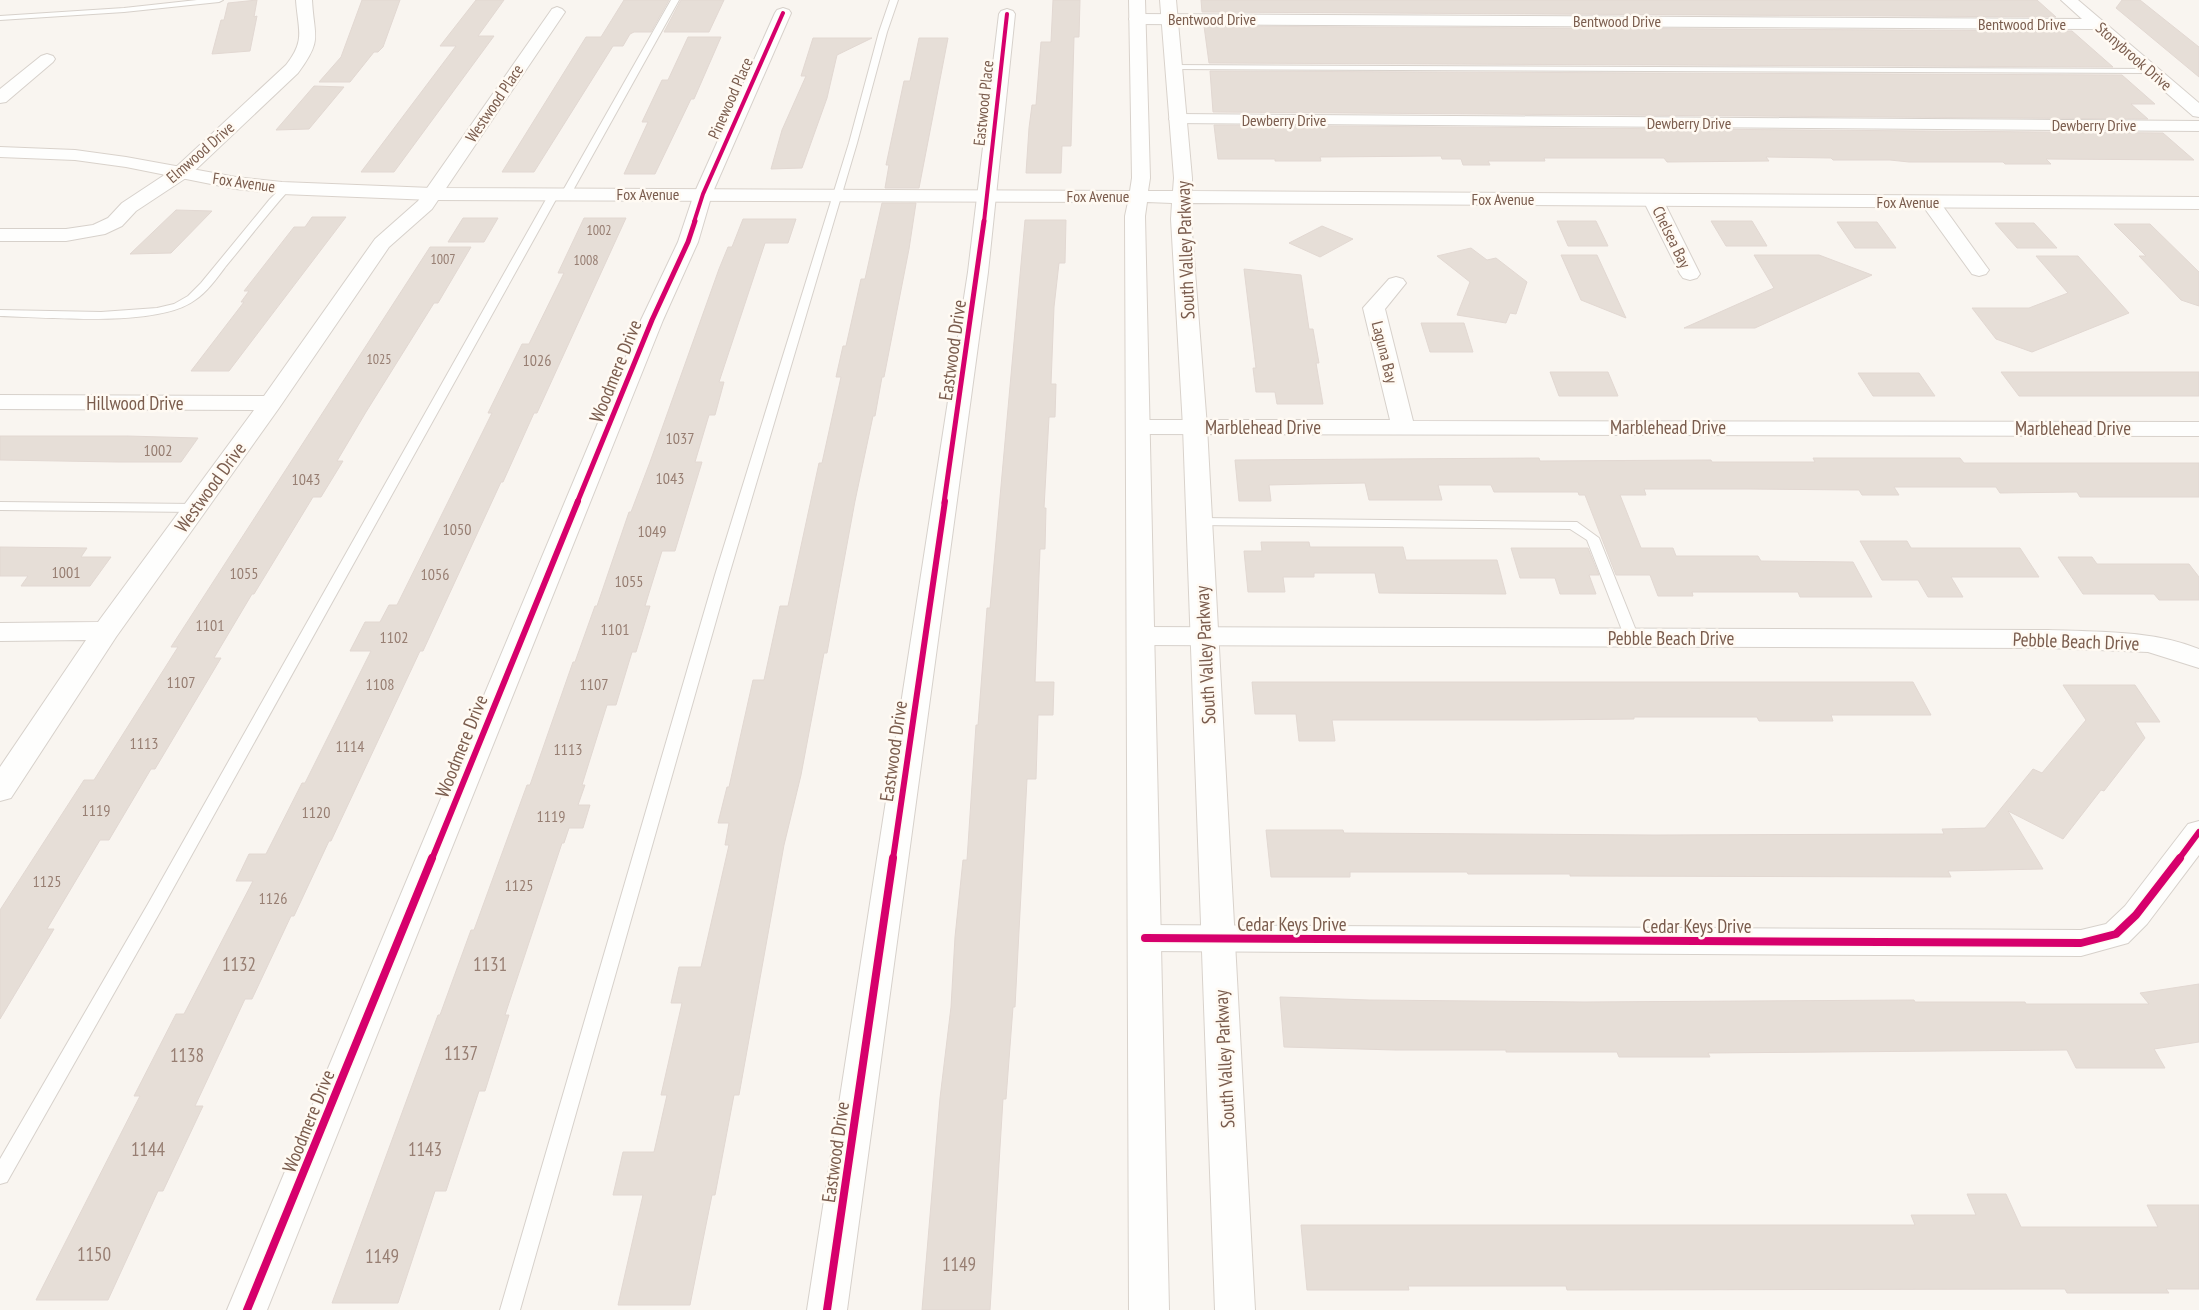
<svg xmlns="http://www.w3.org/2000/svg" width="2199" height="1310" font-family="'PT Sans Narrow',sans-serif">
<rect width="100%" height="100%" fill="#f9f5f0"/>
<path fill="#e6ded7" stroke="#e2d8d2" d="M257 0 254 17 257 16 250 51 212 54 221 20H224L228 3Z
M362 0H400L383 47 378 52H374L350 82H319L341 57Z
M476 0H504L478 36H494L394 172H361L456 46H440Z
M624 0H669L651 32H634L630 34 623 46H613L534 172H502L586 37H601Z
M681 0H724L709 32H664Z
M1053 0H1080L1079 37H1074L1071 146H1062L1061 173H1026L1029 128 1032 105H1036L1041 42H1051Z
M1201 0H2037L2056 17 1202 12Z
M2122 0H2140L2199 47V77L2116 8Z
M1204 26 2072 31 2113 67 1209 63Z
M688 37H721L694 99H691L655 174H624L648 122H642L662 80H668Z
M813 38H872L837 55 827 98 802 168 771 169 782 130 806 76H801Z
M919 38H948L919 188H885L889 165H886L904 81H910Z
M1210 71 2122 75 2155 104H2131L2148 119 1213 112Z
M314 86 344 87 309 129 276 130Z
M1214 125 2163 133 2194 160 2046 159 2051 164H2005L2003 162H1909L1890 160H1833L1831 158 1766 157 1769 161 1667 162 1664 158H1544L1545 161H1488L1490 165H1463L1461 159H1442L1441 156 1320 157 1321 161H1275V159H1218Z
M882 203H916L909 249 884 377H882L875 416H873L855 501 827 653H824L801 775 784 845 739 1095H734L715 1195H712L690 1305H618L643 1195H613L623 1152H654L667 1095H661L682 1003H671L679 967H701L729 845H725L729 823H718L727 787H729L753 680H764L780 606H788L819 463H822L841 377H836L843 346H846L861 279H865Z
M176 210 212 211 171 253 130 254Z
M312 217H346L229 371H191L244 302H241L249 291H244L294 227H305Z
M463 218H498L484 242H448Z
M584 218H626L537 413H534L503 482H501L423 651H420L331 841H329L294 916H291L252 999H245L195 1106H203L163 1191H158L108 1300H36L140 1096H134L176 1014H184L253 881H236L249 854H266L302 783H305L371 651H350L365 622H380L389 605H397L492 413H488L522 344H529L564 273H558Z
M743 219H796L788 243H765L719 382H724L715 415H709L695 462H702L675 551H662L645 606H650L636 652H632L616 705H607L582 785H585L578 805H590L583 828H569L564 843H562L505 1015H509L485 1091H479L446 1191H435L398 1303H332L438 1015H440L471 930H474L527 785H530L573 662H575L595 606H597L629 512H631L650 462 719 269 728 247H732Z
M1025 220H1066L1065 263H1059L1054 307 1051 384H1056L1055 417H1049L1044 508H1046L1045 549H1040L1035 682H1054L1053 715H1038L1036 779H1027L1015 1007H1013L1006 1099H1003L990 1310H922L940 1098 951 1007 955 937 963 860H967L976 725H978L987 608H990Z
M1557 221H1596L1608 246H1568Z
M1711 221H1752L1767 246H1726Z
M1837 222H1877L1896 248H1855Z
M1995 223H2034L2057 248H2017Z
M2114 224H2150L2199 272V306L2181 300 2139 256H2146Z
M1322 226 1353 239 1320 257 1289 243Z
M430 247H471L438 303H434L366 412 337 461H343L321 497H313L254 594H252L214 658H221L155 769H151L109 840H100L47 929H54L0 1019V910L84 780H94L178 647H171Z
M1471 248 1487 260 1496 258 1527 282 1516 314 1510 313 1506 323 1457 315 1470 282 1437 256Z
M1561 255H1597L1626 318 1581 300Z
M1754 255H1819L1872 275 1755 328H1684L1774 288Z
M2036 256H2078L2129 313 2032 352 1996 339 1972 308H2029L2068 293Z
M1244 269 1301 275 1309 329H1313L1319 363H1316L1323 404H1277L1275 392H1256L1253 368H1256Z
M1421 323H1464L1473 352H1430Z
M1550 372H1608L1618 396H1559Z
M2001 372H2199V396H2019Z
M1858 373H1919L1935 396H1873Z
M0 436H127L198 438 181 462H118L0 460Z
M1539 458 1540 461 1711 460 1712 462H1815L1813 458H1960L1964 463H2199V497H2080L2077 492 2000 493 1996 487H1894L1899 495H1862L1859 490 1747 489H1644L1646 495H1620L1641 548H1673L1676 556H1758L1761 561 1853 562 1872 597H1800L1798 592H1692L1693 596H1658L1650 575H1616L1585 495H1579L1578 492H1494L1491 485H1438L1442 500H1369L1365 483 1309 484 1269 485 1271 501H1239L1235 460Z
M1860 541H1907L1911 548H2020L2039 577H1951L1963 597H1928L1918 580H1882Z
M1261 542H1309L1310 547H1403L1406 560H1497L1506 594 1379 593 1375 573H1314V577H1283L1285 592H1248L1244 551H1262Z
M0 547 87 548 81 557H111L90 586H21L28 576H0Z
M1511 548H1588L1599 575H1589L1596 594H1560L1555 578H1520Z
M2058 557H2092L2097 564H2189L2199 577V600H2159L2154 594H2083Z
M1252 682H1913L1931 715H1831L1833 721H1759L1757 717H1634V719L1536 720H1332L1335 741H1299L1296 714H1255Z
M2063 685H2135L2160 722H2135L2145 738 2104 791 2101 790 2063 839 2008 811 2043 869 1948 871 1951 877 1570 876V874H1468L1467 872H1350V877H1271L1266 830H1343L1344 833 1654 835 1944 834 1942 829 1985 828 2033 769 2042 773 2086 720Z
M2199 984V1042L2154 1049 2165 1068H2076L2067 1050 1708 1053 1710 1057H1619L1617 1052H1506V1050H1396L1284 1047 1280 997 1369 1000 1584 1002 1914 1000 1915 1002H2025L2026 1004H2149L2140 993Z
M1967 1194H2006L2021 1227H2158L2147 1205H2199V1289H2166L2169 1293H2067L2065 1289 1567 1290 1566 1286H1408L1409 1290H1307L1301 1225H1915L1911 1215H1976Z"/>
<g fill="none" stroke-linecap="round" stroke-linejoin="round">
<g stroke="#d7d1cb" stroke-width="2">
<path id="lane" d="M197 0H223L219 2 124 12 0 20V16L124 8Z
M671 0H679L571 194 569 196H563L561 194Z
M890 0H898L887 32 857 143 729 575 520 1310H500L715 575 849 143 879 32Z
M1171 65 2151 69 2155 71 2151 73 1174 69H1171Z
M286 185 291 188 289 190C267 214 247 241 226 266 217 278 207 292 195 300 158 328 47 317 0 316V310L101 312 157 308 174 304 188 296 201 283 270 199 283 186Z
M554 191 559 194 160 912 7 1182 0 1184V1159L148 904 549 194Z
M0 502 196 504 202 508 196 512 0 510Z
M1199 518 1577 522 1599 538 1639 638 1632 642 1625 638 1587 540 1570 529 1195 525 1193 522Z"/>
</g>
<g stroke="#d7d1cb" stroke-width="2">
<path id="street" d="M296 0H312C314 38 323 39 298 73L189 176 136 211 122 226 105 234 66 241H0V229H66L93 225 108 218 122 203 175 168 286 65C306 40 298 30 296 0Z
M2061 0H2078L2199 103V117L2193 116 2093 29 1137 24 1131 22 1129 19 1131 16 1137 14 2082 19Z
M557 7 562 9 565 12 432 209 389 247 279 408 116 637 11 798 0 801V767L86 640 0 641V623L98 622 254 410 0 409V395L264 396 375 239 418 201 552 9Z
M783 8 789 10 791 13 712 194 698 242 663 320 267 1310H227L641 320 678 242 694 194 775 13 777 10Z
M1007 9 1013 11 1015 14 988 272 847 1310H807L968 272 999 14 1001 11Z
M47 54 53 56 55 59 53 62 6 102 0 103V89L41 56Z
M1178 114 2199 121V131L1172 123 1169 119 1172 115Z
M1653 194 1660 196 1663 200 1700 274 1697 278 1690 280 1683 278 1680 274 1643 200 1646 196Z
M1930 196 1937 198 1986 266 1989 270 1986 274 1979 276 1972 274 1920 202 1923 198Z
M1396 277 1403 279 1406 283 1385 309 1413 421 2199 422V436L1138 434 1130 432 1126 427 1130 422 1138 420H1390L1363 308 1389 279Z
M1141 627 2048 630C2099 632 2151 630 2199 649V668L2148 652 2048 648 1141 645 1131 642 1127 636 1131 630Z
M2199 821V855L2147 924 2128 943 2081 956 1145 951 1133 947 1129 938 1133 929 1145 925 2081 930 2106 924 2125 906 2188 824Z"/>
</g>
<g stroke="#d9d2cb" stroke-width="2">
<path id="secondary" d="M1129 0H1145L1150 178 1148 191H1173L1174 178 1160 0H1176L1192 178V191L2199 197V209L1191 203V219L1207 427 1255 1310H1215L1183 427 1171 219 1172 203 1147 202 1145 216 1169 1310H1129L1125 216 1128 202 432 200 282 194 236 189 126 167 75 160 0 157V147L75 150 126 157 236 177 282 182 432 188 1130 191 1132 178Z"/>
</g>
<use href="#lane" fill="#fefefd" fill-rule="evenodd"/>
<use href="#street" fill="#fefefd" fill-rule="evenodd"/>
<use href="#secondary" fill="#fefefd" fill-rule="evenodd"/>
<g stroke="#fffaf3" stroke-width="5.5">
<path id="cycleway-far3" d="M694 222 703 194 783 13
M984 222 1007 14"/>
</g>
<g stroke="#fffaf3" stroke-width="8">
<path id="cycleway-far2" d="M577 503 652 320 688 242 695 221
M944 503 984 221"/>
</g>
<g stroke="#fffaf3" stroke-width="9">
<path id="cycleway-far1" d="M432 859 578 501
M893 859 945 501
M2179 859 2199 832"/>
</g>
<g stroke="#fffaf3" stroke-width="11">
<path id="cycleway" d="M1145 938 2081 943 2116 934 2136 915 2180 858
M247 1310 432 858
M827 1310 893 858"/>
</g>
<use href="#cycleway-far3" stroke="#d6006c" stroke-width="4"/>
<use href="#cycleway-far2" stroke="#d6006c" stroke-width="5"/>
<use href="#cycleway-far1" stroke="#d6006c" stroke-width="6"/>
<use href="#cycleway" stroke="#d6006c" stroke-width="8"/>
</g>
<g text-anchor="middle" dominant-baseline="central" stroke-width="5" stroke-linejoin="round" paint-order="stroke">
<g font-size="14" fill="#977e72">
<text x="599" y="230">1002</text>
<text x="443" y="259">1007</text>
<text x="586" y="260">1008</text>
<text x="379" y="359">1025</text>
</g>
<g font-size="16" fill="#7a5c4d" stroke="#fffaf3">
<text x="1212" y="19">Bentwood Drive</text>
<text x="1617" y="21">Bentwood Drive</text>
<text x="2022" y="24">Bentwood Drive</text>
<text transform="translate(2134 56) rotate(41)">Stonybrook Drive</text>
<text transform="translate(730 98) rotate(-66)">Pinewood Place</text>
<text transform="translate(494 103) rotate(-56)">Westwood Place</text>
<text transform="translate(983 103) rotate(-84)">Eastwood Place</text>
<text x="1284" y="120">Dewberry Drive</text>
<text x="1689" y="123">Dewberry Drive</text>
<text x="2094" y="125">Dewberry Drive</text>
<text transform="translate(200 152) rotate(-41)">Elmwood Drive</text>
<text transform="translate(244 182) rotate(8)">Fox Avenue</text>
<text x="648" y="194">Fox Avenue</text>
<text x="1098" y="196">Fox Avenue</text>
<text x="1503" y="199">Fox Avenue</text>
<text x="1908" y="202">Fox Avenue</text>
<text transform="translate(1672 237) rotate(64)">Chelsea Bay</text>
<text transform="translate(1385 352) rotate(76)">Laguna Bay</text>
</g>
<g font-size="16" fill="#977e72">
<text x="537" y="360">1026</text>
<text x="680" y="438">1037</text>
<text x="158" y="450">1002</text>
<text x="670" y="478">1043</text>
<text x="306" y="479">1043</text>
<text x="457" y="529">1050</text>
<text x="652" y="531">1049</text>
<text x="66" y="572">1001</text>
<text x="244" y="573">1055</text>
<text x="435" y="574">1056</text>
<text x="629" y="581">1055</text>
<text x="210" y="625">1101</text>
<text x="615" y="629">1101</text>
<text x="394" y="637">1102</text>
<text x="181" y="682">1107</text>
<text x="380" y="684">1108</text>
<text x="594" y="684">1107</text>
<text x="144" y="743">1113</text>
<text x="350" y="746">1114</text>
<text x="568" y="749">1113</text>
<text x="96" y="810">1119</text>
<text x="316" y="812">1120</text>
<text x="551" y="816">1119</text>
<text x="47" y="881">1125</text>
<text x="519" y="885">1125</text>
<text x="273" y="898">1126</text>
</g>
<g font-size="19" fill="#7a5c4d" stroke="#fffaf3">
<text transform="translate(1185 250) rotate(-92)">South Valley Parkway</text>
<text transform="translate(952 350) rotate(-82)">Eastwood Drive</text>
<text transform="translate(615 371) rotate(-68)">Woodmere Drive</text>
<text x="135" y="403">Hillwood Drive</text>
<text x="1263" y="427">Marblehead Drive</text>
<text x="1668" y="427">Marblehead Drive</text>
<text x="2073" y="428">Marblehead Drive</text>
<text transform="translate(210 487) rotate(-54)">Westwood Drive</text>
<text x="1671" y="638">Pebble Beach Drive</text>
<text transform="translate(2076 641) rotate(2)">Pebble Beach Drive</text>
<text transform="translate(1205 655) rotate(-93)">South Valley Parkway</text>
<text transform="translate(461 746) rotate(-68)">Woodmere Drive</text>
<text transform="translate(893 751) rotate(-82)">Eastwood Drive</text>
<text x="1292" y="924">Cedar Keys Drive</text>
<text x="1697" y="926">Cedar Keys Drive</text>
<text transform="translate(1224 1059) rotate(-93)">South Valley Parkway</text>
<text transform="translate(308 1121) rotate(-68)">Woodmere Drive</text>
<text transform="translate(835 1152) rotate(-82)">Eastwood Drive</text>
</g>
<g font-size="19" fill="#977e72">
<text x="239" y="964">1132</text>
<text x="490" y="964">1131</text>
<text x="461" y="1053">1137</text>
<text x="187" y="1055">1138</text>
<text x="148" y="1149">1144</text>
<text x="425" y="1149">1143</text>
<text x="94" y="1254">1150</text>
<text x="382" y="1256">1149</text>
<text x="959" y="1264">1149</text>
</g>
</g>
</svg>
